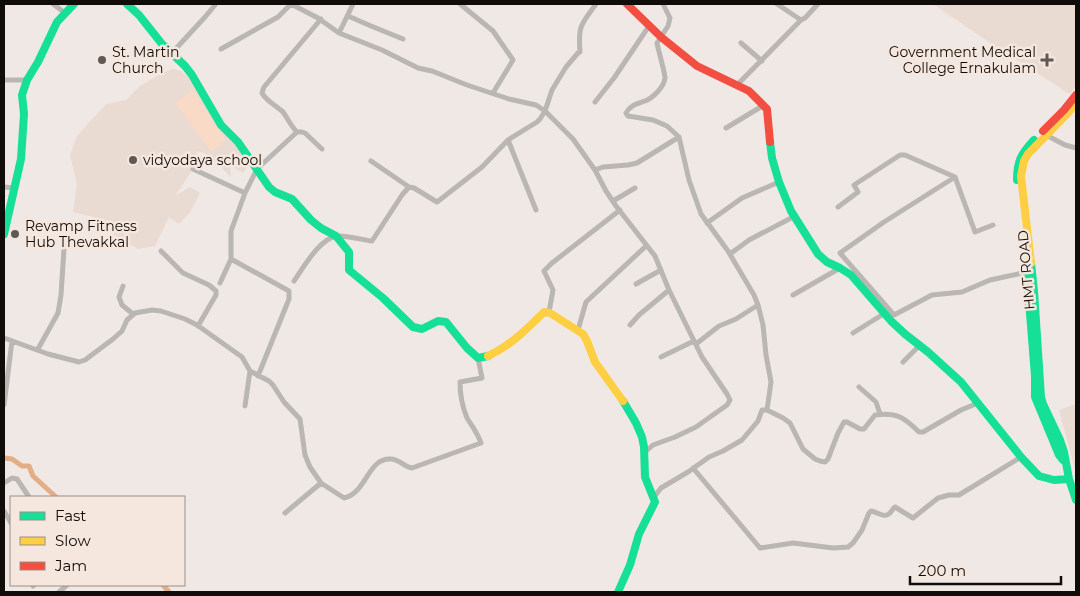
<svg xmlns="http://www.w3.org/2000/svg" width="1080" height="596" font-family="Montserrat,sans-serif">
<rect width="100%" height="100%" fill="#f0e8e4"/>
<path fill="#e9dad2" d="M933 4H1076V86L1070 94 993 45Z
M173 69 181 71 199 88 244 155 249 164 243 173 230 165 231 177 208 155 198 151 191 172 175 196 190 187 200 193 190 212 179 224 169 217 155 246 138 249 99 226 94 217 73 212 77 184 70 155 77 136 106 104 126 100 140 86 162 73Z
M1076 404V473L1059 410Z"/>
<path fill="#f8dac7" d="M193 90 226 140 211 152 175 103Z"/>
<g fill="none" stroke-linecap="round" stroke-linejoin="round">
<path stroke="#e3ad86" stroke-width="5" d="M4 458 12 459 22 466H29L33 476 56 497
M163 585 169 592"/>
<path stroke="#b9b6b4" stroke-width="5" d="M53 4 65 13
M291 4 318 18 339 33 382 50 418 68 432 71 467 85 509 99 536 105 545 111 573 139 595 170 606 191 616 206 655 256 669 290 702 357 727 394 730 400 727 405 696 427 675 437 653 445 644 453
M460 4 493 31 513 60 493 93
M663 4 670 18 668 26 657 43C658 49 665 73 665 78 664 87 653 98 645 101 637 104 630 105 626 113L628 116 653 120 667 126 679 137 689 180 701 214 728 251 754 295 758 305 763 325 766 355 771 382 767 410
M777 4 801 20
M348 16 371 26 403 39
M339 33 353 4
M741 43 762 61
M221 49 278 17 291 4
M171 54 205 17 215 5 214 4
M4 80H27
M737 85 801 20 805 18 818 4
M595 102 614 78 649 26
M726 128 764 105
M297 132C291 126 288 119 283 112 276 105 267 102 262 93L264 87 321 19
M1046 135 1065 145 1076 148
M508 140 536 210
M371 161 409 187
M193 169 245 193
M595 170 603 167 628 165 637 163 679 137
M4 187 14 188
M613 201 635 188
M838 207 858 192 854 185 900 155H905L955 177
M707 223 742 198 779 182
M993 225 975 232 955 177 884 222 840 253 894 315 932 295 962 292 990 280 1027 272
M161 251 183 273 209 285 216 291V295L198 326
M730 254 749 240 795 216
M231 259 289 291V299L258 376
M294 281C303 268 320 238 337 236 344 235 364 240 372 241L402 195 409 187 414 188 437 202 482 167 508 140 537 122 540 119 545 111 552 90 566 67 578 53 580 52C578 25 581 25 596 4
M220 283 231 259V231L245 193 257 169 297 132H302L305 133 322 149
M636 284 661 270
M123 286 119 297 122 305 133 314
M793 295 840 268
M549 312 553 290 544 271 552 263 620 210
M630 325 639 315 669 290
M578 330 586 302 646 246
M853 333 885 313
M4 338 48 354 79 362 85 360 113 339 122 331 127 320 135 313 152 310 161 311 185 319 197 325 242 357 250 371 269 381 273 385 284 402 300 419 305 455 310 467 321 483 344 498C366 494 368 457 391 459 399 459 404 467 412 468L481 443C478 434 472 426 467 418 462 406 460 394 460 382L482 378 478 358
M696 344 719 326 736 319 758 305
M38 349 58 313 61 295 64 249
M661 357 694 341
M903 362 920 345
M859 387 876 402 880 414
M4 405 12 341
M245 406 250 371
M693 468 760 548 793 543 833 548 848 547 853 543 862 530 869 513 871 511C878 512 884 519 890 513 892 511 893 508 895 507L913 518 938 498 949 495H959L1021 457
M4 483 12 478 17 479 29 497
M654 497 661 488 688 472 709 457 723 451 742 440 758 421 762 410H767L783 418 790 423 803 449 815 459 820 461 825 462 828 459 838 433 844 422H847L860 429H864L875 415C896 412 904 417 919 432H923L961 410 978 403
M4 511 11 523
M285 513 321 483
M33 586 34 585
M59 592 67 585"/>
<path stroke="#16e098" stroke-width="8" d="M127 4 139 15 162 44 185 66 192 75 221 125 238 142 269 187 275 192 292 199 311 220 321 228 336 236 349 252V270L383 298 413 327 422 329 438 321 446 322 467 348 478 358 488 356
M770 142 772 158 779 182 791 211 818 254 827 262 840 268 851 275 891 321 905 334 928 352 961 382 1021 457 1039 476 1054 480 1069 479
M1017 180C1017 161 1021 154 1034 140
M4 234 21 159 24 114 22 95 27 80 38 62 57 22 74 4
M1031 263 1034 291 1041 397 1043 404 1060 440 1064 452 1069 479 1076 500
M1027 276 1035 376V397L1059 455 1063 460
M618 592 630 565 639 534 655 502 645 477 644 447 642 437 636 423 623 401"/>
<path stroke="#ffcf43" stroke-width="8" d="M1031 263 1021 176 1024 161 1028 154 1068 113 1076 103
M488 356C510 346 527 329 544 312L550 313 583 334 587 341 595 362 623 401"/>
<path stroke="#f24e42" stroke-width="8" d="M627 4 661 37 697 66 749 91 767 109 770 142
M1043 131 1064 110 1076 95"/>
</g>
<g fill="#5e5956" stroke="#f6e7de" stroke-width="2">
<circle cx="102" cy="60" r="5"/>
<path d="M1044.5 52.5h5v5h5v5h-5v5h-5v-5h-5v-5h5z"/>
<circle cx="133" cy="160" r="5"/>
<circle cx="15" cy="234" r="5"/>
</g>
<g text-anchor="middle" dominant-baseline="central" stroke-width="5" stroke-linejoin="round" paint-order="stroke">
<g font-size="14" fill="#100c09" stroke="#f6e7de" text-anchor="start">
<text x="112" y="52">St. Martin<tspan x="112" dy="16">Church</tspan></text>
<text x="1036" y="52" text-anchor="end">Government Medical<tspan x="1036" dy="16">College Ernakulam</tspan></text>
<text x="143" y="160">vidyodaya school</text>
<text x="25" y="226">Revamp Fitness<tspan x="25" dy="16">Hub Thevakkal</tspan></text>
</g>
<g font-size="14" fill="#100c09" stroke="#f6e7de">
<text transform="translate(1026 270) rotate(-95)">HMT ROAD</text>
</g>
</g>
<rect width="1080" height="596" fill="none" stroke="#100c09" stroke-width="10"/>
<rect x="10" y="496" width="175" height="90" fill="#f6e7de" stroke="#9a8f89"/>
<rect x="20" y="512" width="25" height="8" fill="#16e098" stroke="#9a8f89"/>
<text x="55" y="521" font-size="15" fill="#100c09">Fast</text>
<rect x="20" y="537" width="25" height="8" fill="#ffcf43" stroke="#9a8f89"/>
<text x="55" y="546" font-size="15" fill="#100c09">Slow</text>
<rect x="20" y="562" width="25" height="8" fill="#f24e42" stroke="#9a8f89"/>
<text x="55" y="571" font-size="15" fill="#100c09">Jam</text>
<path d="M910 576v8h151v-8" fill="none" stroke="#100c09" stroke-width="2.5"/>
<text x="918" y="576" font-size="15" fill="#100c09" stroke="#f6e7de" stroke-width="4" paint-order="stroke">200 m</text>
</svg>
